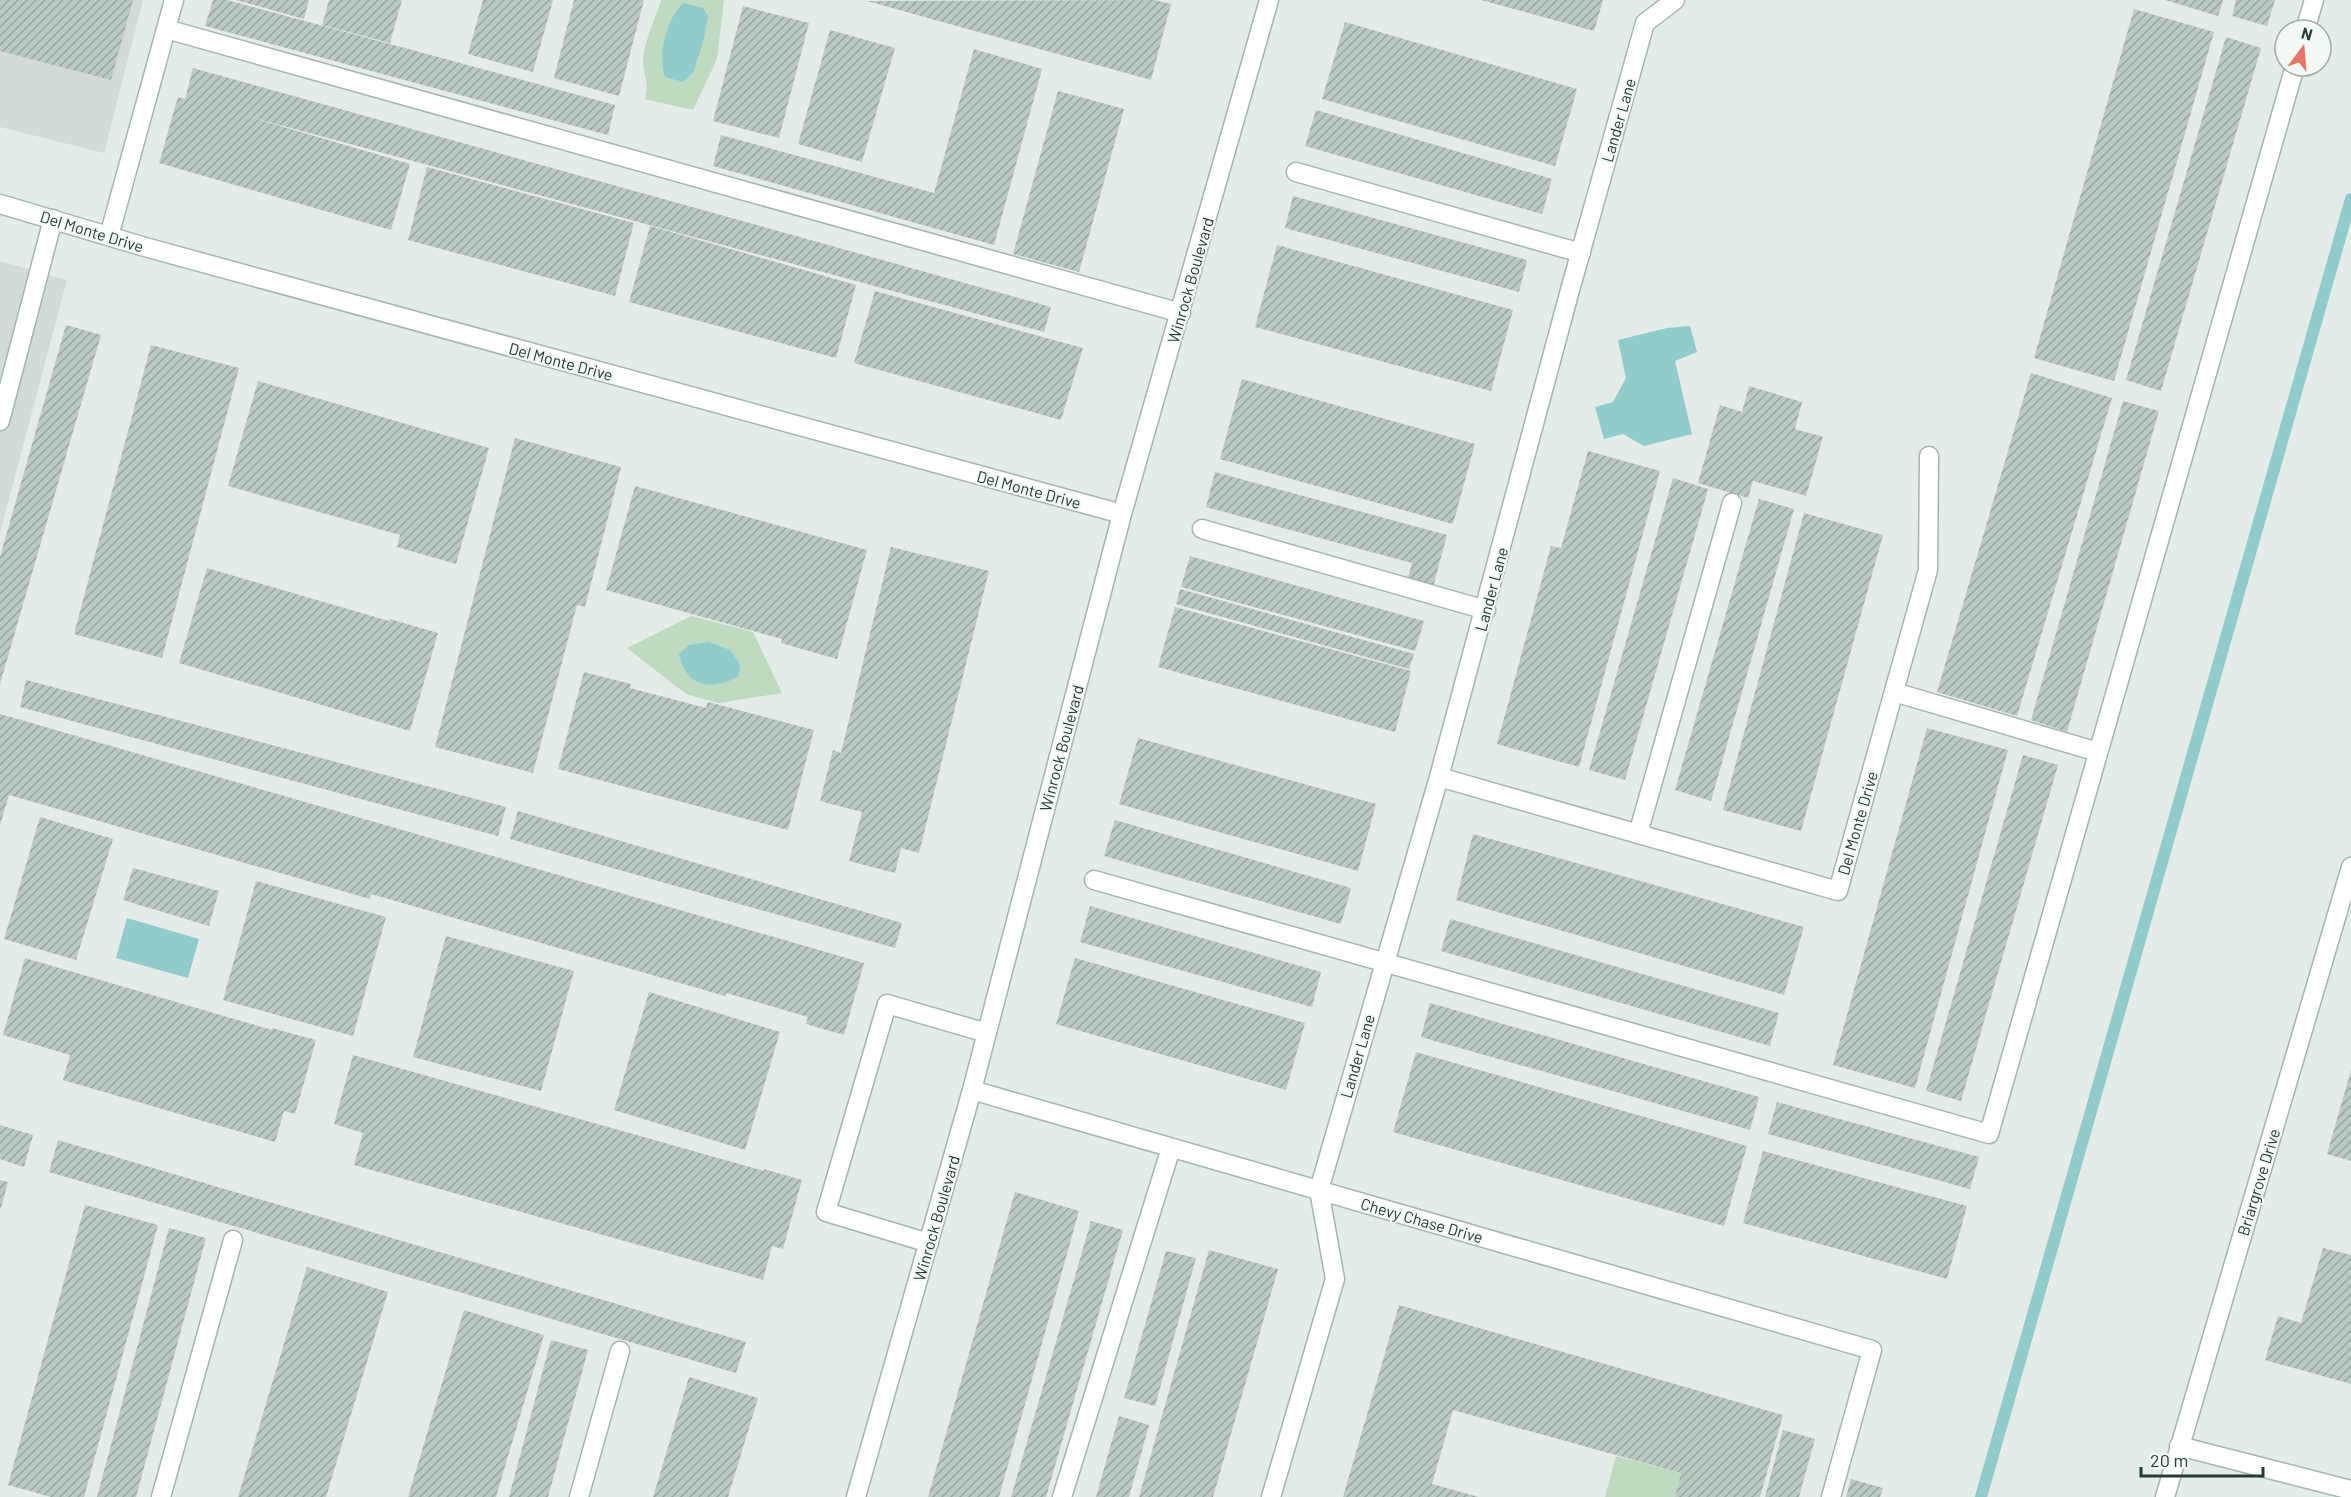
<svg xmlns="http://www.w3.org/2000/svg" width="2351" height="1497" font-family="Barlow,sans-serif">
<defs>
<pattern id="building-hatch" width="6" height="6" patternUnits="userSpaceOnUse" patternTransform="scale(1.5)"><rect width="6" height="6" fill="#bcc9c2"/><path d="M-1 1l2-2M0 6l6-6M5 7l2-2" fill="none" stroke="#99a49e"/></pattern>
</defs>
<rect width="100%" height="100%" fill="#e3ece7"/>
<path fill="#d2dcd6" d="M0 0H143L104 153 0 127Z
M0 261 67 280 0 533Z"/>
<path fill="#bedbc2" d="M661 0H724L717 59 693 110 645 99C650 81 643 76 643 61 644 40 655 20 661 0Z
M691 616 753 632 782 693 719 703 686 694 627 648Z
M1616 1456 1681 1473 1675 1497H1605Z"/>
<path fill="#91cbcc" d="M684 3 703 8 708 16 703 43 693 73 683 82 665 77C657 58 667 15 684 3Z
M1690 326 1697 352 1675 361 1692 434 1644 446 1623 434 1604 439 1595 407 1613 402 1626 378 1618 340 1667 328Z
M709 642 730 650 740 664 739 676C712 691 686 688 679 654L689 645Z
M127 918 199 939 188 978 116 958Z"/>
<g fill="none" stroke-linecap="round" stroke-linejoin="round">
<path stroke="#91cbcc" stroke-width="12" d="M1981 1497 2351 199"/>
</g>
<path fill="url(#building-hatch)" d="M0 0H133L111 80 0 51Z
M213 0H227L615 105 608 135 205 26Z
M236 0H309L304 19Z
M329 0H402L390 43 322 25Z
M483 0H553L533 72 468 54Z
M574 0H644L619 96 554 78Z
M1155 0 1171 4 1151 80 867 1Z
M1481 0H1603L1594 31Z
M2165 0H2223L2218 16Z
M2236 0H2275L2267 26 2232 16Z
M743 6 809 23 779 138 713 121Z
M2134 9 2214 32 2114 381 2034 358Z
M1345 22 1577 89 1555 166 1322 99Z
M830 30 895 48 862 162 798 144Z
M2226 37 2261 48 2161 391 2126 380Z
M974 49 1042 69 994 245 713 166 721 135 934 193Z
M193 68 1051 307 1044 332 236 113 410 164 391 230 159 163 178 97 185 99Z
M1058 91 1124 109 1079 272 1013 254Z
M1316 110 1552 179 1542 214 1305 146Z
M427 167 634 223 615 296 408 240Z
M1293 196 1527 260 1519 292 1285 228Z
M650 226 856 285 836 358 629 302Z
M1277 245 1513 310 1491 391 1255 327Z
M875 291 1083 348 1061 420 854 363Z
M66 325 101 335 0 684V557Z
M151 345 239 368 162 658 74 634Z
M2031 373 2112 398 2017 716 1937 692Z
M1242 379 1475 444 1453 524 1220 459Z
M258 381 489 448 456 564 397 547 400 535 228 486Z
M1749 386 1802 402 1795 429 1823 437 1806 496 1753 481 1748 498 1698 483 1720 405 1742 412Z
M2123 401 2159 411 2067 732 2031 720Z
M515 438 621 467 585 607 577 605 533 773 435 747Z
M1588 451 1660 471 1579 767 1497 744 1551 546 1561 548Z
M1215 472 1447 535 1432 591 1406 585 1412 563 1206 507Z
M1673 478 1708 489 1625 780 1589 770Z
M635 486 867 550 837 659 781 643 782 639 606 590Z
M1759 499 1794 509 1711 801 1675 790Z
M1804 513 1883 535 1801 831 1723 810Z
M891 547 989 571 919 853 901 848 895 873 849 861 862 812 820 801 833 750 841 753Z
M1190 556 1424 621 1415 651 1181 587Z
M207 568 389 621 390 619 438 633 410 731 179 663Z
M1180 589 1414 654 1409 669 1176 604Z
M1175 607 1411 671 1395 732 1158 667Z
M584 672 631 684 630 688 706 708 708 702 814 730 788 830 558 769Z
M26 680 506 807 498 836 20 707Z
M0 714 864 963 844 1035 806 1024 808 1017 726 993 725 996 371 894 370 899 9 795 0 825Z
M1927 728 2008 750 1915 1088 1833 1065Z
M1138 738 1376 804 1358 871 1119 804Z
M2023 755 2058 765 1961 1101 1926 1091Z
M518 811 902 923 895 948 510 839Z
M40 817 113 839 76 960 4 939Z
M1115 820 1351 888 1341 924 1104 856Z
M1473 834 1804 927 1784 995 1456 900Z
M133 868 219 891 209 926 123 900Z
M256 881 386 917 353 1036 223 1000Z
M1090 906 1321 972 1312 1007 1080 942Z
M1450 919 1779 1013 1770 1046 1441 951Z
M446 936 574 971 541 1091 413 1057Z
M25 958 272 1030V1028L316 1040 295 1114 284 1111 275 1142 63 1080 70 1055 3 1035Z
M1075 958 1305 1023 1286 1090 1056 1024Z
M649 992 780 1032 745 1150 614 1110Z
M1430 1003 1759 1097 1750 1130 1421 1037Z
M1416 1052 1747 1146 1724 1226 1393 1132Z
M353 1055 764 1171V1169L802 1180 783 1249 772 1246 763 1280 354 1165 363 1133 334 1124Z
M2351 1070V1161L2327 1154Z
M1777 1102 1979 1157 1970 1189 1768 1134Z
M0 1125 33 1135 24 1167 0 1159Z
M58 1140 746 1342 736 1373 49 1172Z
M1763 1151 1967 1206 1947 1279 1743 1223Z
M0 1180 8 1182 1 1208H0Z
M1015 1192 1079 1211 999 1497H928Z
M85 1205 158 1225 84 1497H51L8 1485Z
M1091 1221 1123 1230 1046 1497H1011Z
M169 1228 206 1238 136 1497H97Z
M2323 1248 2351 1255V1384L2265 1360 2278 1316 2301 1323Z
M1209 1250 1278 1269 1213 1497H1139Z
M1166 1251 1196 1258 1155 1406 1124 1398Z
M307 1267 388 1292 326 1497H238Z
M1399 1305 1783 1415 1760 1497H1675L1681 1473 1453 1410 1432 1484 1479 1497H1343Z
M464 1310 544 1335 496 1497H408Z
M551 1340 588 1350 548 1497H509Z
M689 1377 758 1398 728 1497H653Z
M1119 1416 1149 1425 1129 1497H1096Z
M1783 1430 1815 1439 1799 1497H1765Z
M1851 1479 1883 1488 1880 1497H1846Z"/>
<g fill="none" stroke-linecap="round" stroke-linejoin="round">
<g stroke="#a6b4ad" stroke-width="21">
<path id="minor" d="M166 29 1181 313
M2305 30 2314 0
M1296 172 1581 253
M0 204 145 247 1122 514
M109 236 174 0
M0 421 53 219
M1202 529 1486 610
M1894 692 2098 752
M1439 777 1838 891 1928 570 1929 456
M1638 834 1732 503
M1094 880 1989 1134 2295 66
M972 1090 1872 1350 1831 1497
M929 1243 826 1212 887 1004 987 1033
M2179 1446 2351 1490
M161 1497 233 1240
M579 1497 620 1351
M856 1497 972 1090 1122 514 1269 0
M1062 1497 1171 1148
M1271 1497 1335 1279 1319 1190 1439 777 1570 290 1645 23 1675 0
M2165 1497 2351 867"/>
</g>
<use href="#minor" stroke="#fff" stroke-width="18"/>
</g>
<g text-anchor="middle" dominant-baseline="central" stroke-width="4.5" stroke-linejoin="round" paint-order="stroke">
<g font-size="16" fill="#253c32" stroke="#f4f9f5">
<text transform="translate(1618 120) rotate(-74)">Lander Lane</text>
<text transform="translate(92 231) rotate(17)">Del Monte Drive</text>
<text transform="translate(1190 280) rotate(-74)">Winrock Boulevard</text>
<text transform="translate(561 361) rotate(15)">Del Monte Drive</text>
<text transform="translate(1029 489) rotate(15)">Del Monte Drive</text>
<text transform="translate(1491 589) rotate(-75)">Lander Lane</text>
<text transform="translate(1061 748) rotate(-75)">Winrock Boulevard</text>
<text transform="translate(1857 823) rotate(-74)">Del Monte Drive</text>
<text transform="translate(1357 1056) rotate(-74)">Lander Lane</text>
<text transform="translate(2258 1182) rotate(-73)">Briargrove Drive</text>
<text transform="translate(936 1218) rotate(-74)">Winrock Boulevard</text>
<text transform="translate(1422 1220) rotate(16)">Chevy Chase Drive</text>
</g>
</g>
<g transform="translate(2303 48) rotate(16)"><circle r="28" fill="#f4f9f5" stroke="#a1ada7" stroke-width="1.5"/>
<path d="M0-4.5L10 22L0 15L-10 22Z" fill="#e57568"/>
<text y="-9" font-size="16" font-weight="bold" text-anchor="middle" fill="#253c32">N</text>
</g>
<path d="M2141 1467v9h122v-9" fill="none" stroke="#253c32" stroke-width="3"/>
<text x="2150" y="1467" font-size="18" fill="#253c32" stroke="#f4f9f5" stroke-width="4.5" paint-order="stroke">20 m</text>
</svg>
